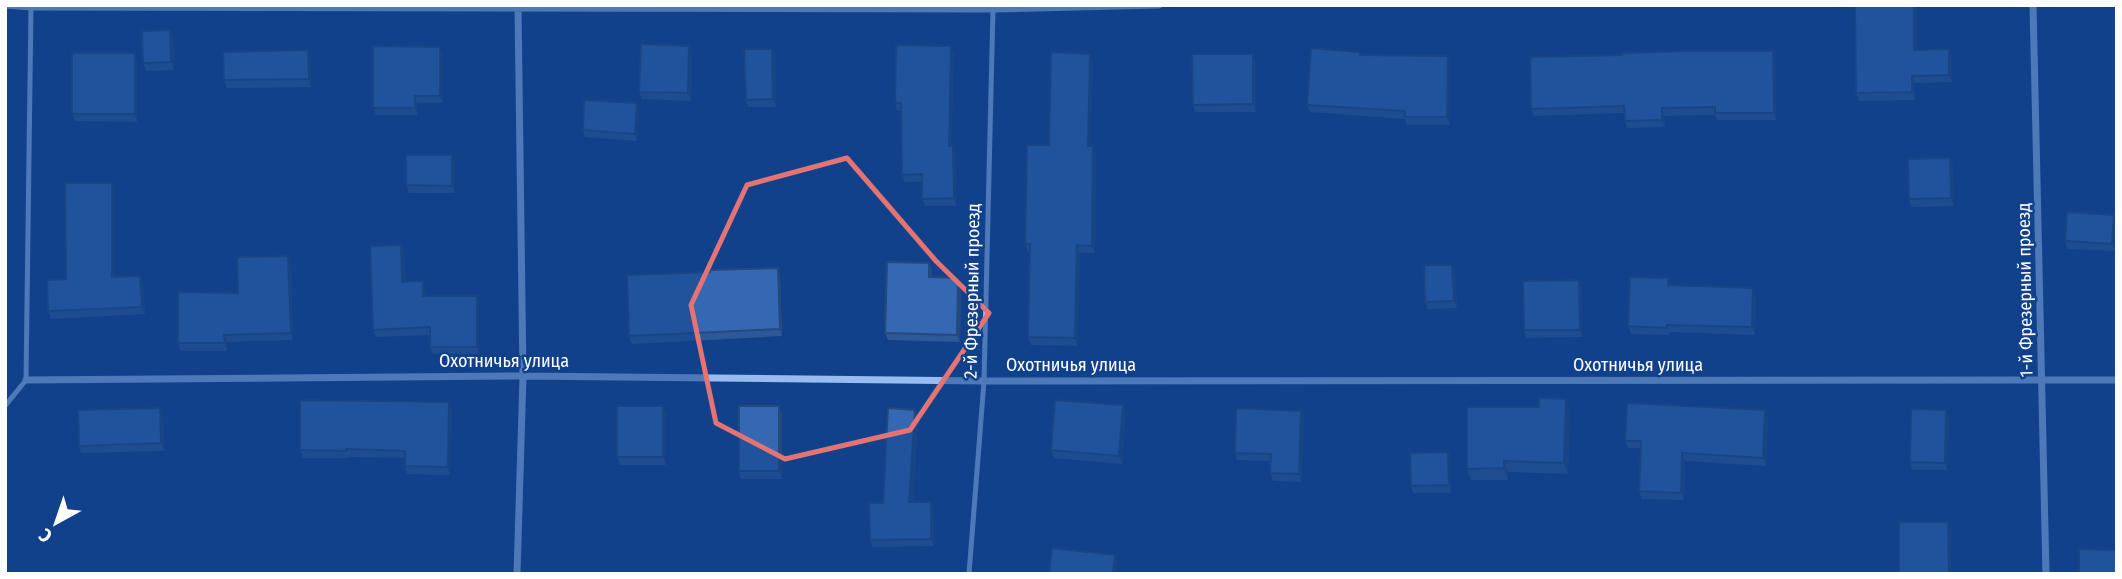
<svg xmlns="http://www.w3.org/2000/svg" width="2122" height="579" font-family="'Fira Sans Condensed',sans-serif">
<rect width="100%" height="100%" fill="#11418b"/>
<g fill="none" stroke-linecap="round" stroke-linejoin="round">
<path stroke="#98bcf1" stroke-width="5" d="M5 406 26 380 31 7
M969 574 984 381 993 9"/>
<path stroke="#98bcf1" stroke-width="7" d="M5 5 31 7 993 9 1159 5
M2033 5 2046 574
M26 380 523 376 984 381 2117 380
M517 574 523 376 518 8"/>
</g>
<path fill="#2d5999" d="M1855 5H1914L1917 11V50L1949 49 1952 57V82L1914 83 1915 100 1859 101 1856 93Z
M170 30 173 38 174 70 146 71 143 63Z
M689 46 692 53 691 101 642 99 639 92Z
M772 49 775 56 776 107H748L746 100Z
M1360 52 1362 55 1450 64V125H1407L1405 119 1310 112 1307 105Z
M135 53 137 61V122L75 121 72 114Z
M443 54V103H417L418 115H376L373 108Z
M954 54 951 145H953L956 153V206H925L922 199V182H905L902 175 901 111H897L895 103Z
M311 58V87L227 88 224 80Z
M1776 59V120H1717L1715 115 1664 116 1665 127 1627 128 1625 121 1624 113 1534 116 1531 109Z
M1093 61 1090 146 1096 153 1095 253H1080L1077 346 1031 345 1028 337 1029 252H1028L1025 244 1049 145Z
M1256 62V112H1195L1193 105Z
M639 111 637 141 585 137 583 130Z
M1950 158 1953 166 1954 206 1911 207 1909 199Z
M455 163V193H409L406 185Z
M115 190 114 277 143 283 145 314 51 319 48 311Z
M2114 215 2115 251 2067 249 2065 241Z
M401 245 404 252 405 282 425 289 426 296 479 303V354H433L430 347V335L376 337 373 330Z
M291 263 293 340 227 342V351H181L178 343 238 293Z
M929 263 932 271V277L961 286 960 342 888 340 885 333Z
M1452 265 1455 272 1457 308 1428 309 1425 302Z
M780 275 782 336 632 344 629 336Z
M1579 280 1582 288V337L1526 338 1524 330Z
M1671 286 1753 288 1756 295 1755 335 1669 332V335L1631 334 1628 326Z
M1566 399 1570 410 1568 474 1508 472V480H1471L1467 469 1539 407Z
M1123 405 1126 413 1122 464 1054 458 1051 450Z
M452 410 450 475 407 474 405 466V458L349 457V458H303L300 450Z
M1301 411 1304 418 1301 482 1273 481 1270 473V461L1237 460 1235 453Z
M782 413V479H741L739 471Z
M666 414V465H620L617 457Z
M163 415 164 451 81 453 79 446Z
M918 417 913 502 933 509 934 546 873 547 870 540 883 503Z
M1949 417 1947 470H1912L1910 462Z
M1768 418 1766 466 1685 461 1684 500 1642 499 1639 491 1640 448H1628L1625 441Z
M1448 452 1451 460V493H1413L1411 486Z"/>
<path fill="#24497d" d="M1914 5 1917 11V57L1914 50Z
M170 30 173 38 174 70 171 62Z
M689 46 692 53 691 101 688 93Z
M951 46 954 54 951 153 949 146Z
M440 47 443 54V103L440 96Z
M772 49 775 56 776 107 773 99Z
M1949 49 1952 57V82L1949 75Z
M308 50 311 58V87L309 79Z
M1773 51 1776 59V120L1774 113Z
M135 53 137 61V122L135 114Z
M1090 54 1093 61 1090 153 1088 146Z
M1253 54 1256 62V112L1253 104Z
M1448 56 1450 64V125L1447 117Z
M1912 76 1914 83 1915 100 1912 92Z
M415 96 417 103 418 115 415 108Z
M637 103 639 111 637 141 635 134Z
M1662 108 1664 116 1665 127 1662 120Z
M953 145 956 153V206L954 198Z
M1093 146 1096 153 1095 253 1092 246Z
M452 155 455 163V193L452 186Z
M1950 158 1953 166 1954 206 1951 198Z
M112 183 115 190 114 285 112 277Z
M2114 215 2117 222 2115 251 2112 244Z
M401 245 404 252 405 290 402 282Z
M1077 245 1080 253 1077 346 1075 338Z
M288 256 291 263 293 340 291 333Z
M929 263 932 271 931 284 929 277Z
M1452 265 1455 272 1457 308 1454 301Z
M778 268 780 275 782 336 780 329Z
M140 276 143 283 145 314 142 307Z
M958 278 961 286 960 342 957 335Z
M1579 280 1582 288V337L1580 330Z
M423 281 425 289 426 303 423 296Z
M1753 288 1756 295 1755 335 1752 327Z
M477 296 479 303V354L477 347Z
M224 335 227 342V351L225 343Z
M1566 399 1570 410 1568 474 1564 463Z
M449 402 452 410 450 475 448 467Z
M1123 405 1126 413 1122 464 1119 456Z
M663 406 666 414V465L663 457Z
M779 406 782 413V479L779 471Z
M160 408 163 415 164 451 161 443Z
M915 410 918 417 912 510 909 502Z
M1765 410 1768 418 1766 466 1763 458Z
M1946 410 1949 417 1947 470 1945 463Z
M1301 411 1304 418 1301 482 1299 474Z
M1448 452 1451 460V493L1449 485Z
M1682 453 1685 461 1684 500 1681 493Z
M1504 461 1508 472V480L1504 468Z
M931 502 933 509 934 546 931 539Z
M1948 522 1951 529V574H1949Z
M1115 555 1118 562 1116 574H1113Z"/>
<path fill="#3468b2" stroke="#24497d" stroke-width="2" d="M1855 5H1914V50L1949 49V75L1912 76V92L1856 93Z
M170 30 171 62 143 63 142 31Z
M641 44 689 46 688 93 639 92Z
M896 45 951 46 949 146 953 145 954 198 922 199V174L902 175 901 103H895Z
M373 46 440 47V96H415V108H373Z
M1311 48 1360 52V55L1448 56 1447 117H1405V111L1307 105Z
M744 49H772L773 99 746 100Z
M308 50 309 79 224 80 223 52Z
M1686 51H1773L1774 113H1715V107L1662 108V120L1625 121 1624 106 1531 109 1530 57 1622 55V53Z
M1051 52 1090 54 1088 146H1093L1092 246 1077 245 1075 338 1028 337 1030 244H1025L1027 145H1049Z
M72 53H135V114H72Z
M1192 54H1253V104L1193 105Z
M584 100 637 103 635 134 583 130Z
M406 155H452V186L406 185Z
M1950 158 1951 198 1909 199 1908 159Z
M65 183H112V277L140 276 142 307 48 311 47 280 66 279Z
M2067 212 2114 215 2112 244 2065 241Z
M401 245 402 282 423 281V296H477V347H430V327L373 330 370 246Z
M288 256 291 333 224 335 225 343H178V292L238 293 237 257Z
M887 262 929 263V277L958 278 957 335 885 333Z
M1424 265H1452L1454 301 1425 302Z
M778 268 780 329 629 336 627 275 710 272V270Z
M1630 277 1668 278V285L1753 288 1752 327 1667 325V328L1628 326Z
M1579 280 1580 330H1524L1523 281Z
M1539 398 1566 399 1564 463 1504 461V468L1467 469V407H1539Z
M300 400 449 402 448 467 405 466V451L346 449V451L300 450Z
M1055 400 1123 405 1119 456 1051 450Z
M1627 403 1765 410 1763 458 1682 453 1681 493 1639 491 1641 441H1625Z
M617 406H663V457H617Z
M739 406H779V471H739Z
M160 408 161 443 79 446 78 410Z
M888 408 915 410 909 502H931V539L870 540 869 503H883Z
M1236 408 1301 411 1299 474 1270 473 1271 454 1235 453Z
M1911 409 1946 410 1945 463 1910 462Z
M1448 452 1449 485 1411 486 1410 453Z
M1899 522H1948L1949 574H1899Z
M1052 548 1115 555 1113 574H1049Z
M2079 549 2117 550V574H2079Z"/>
<path d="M0 0H2122V579H0ZM847 158 936 261 989 313 910 430 785 459 716 423 691 305 747 185Z" fill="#11418b" fill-opacity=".55" fill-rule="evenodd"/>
<path fill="none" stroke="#e47373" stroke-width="5" stroke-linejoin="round" d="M847 158 936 261 989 313 910 430 785 459 716 423 691 305 747 185Z"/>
<g text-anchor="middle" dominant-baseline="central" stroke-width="5" stroke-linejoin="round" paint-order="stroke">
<g font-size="18" fill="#fff" stroke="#11418b">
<text transform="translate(2025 290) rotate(-91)">1-й Фрезерный проезд</text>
<text transform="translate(972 291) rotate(-89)">2-й Фрезерный проезд</text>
<text x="504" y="361">Охотничья улица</text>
<text x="1071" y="365">Охотничья улица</text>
<text x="1638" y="365">Охотничья улица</text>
</g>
</g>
<rect width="2122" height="579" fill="none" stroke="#ffffff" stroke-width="14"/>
<g transform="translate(56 523) rotate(220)" stroke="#11418b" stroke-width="5" paint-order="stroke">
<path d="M0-5L12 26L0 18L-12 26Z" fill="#ffffff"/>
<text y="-10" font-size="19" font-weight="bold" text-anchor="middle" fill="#ffffff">С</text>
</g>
</svg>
